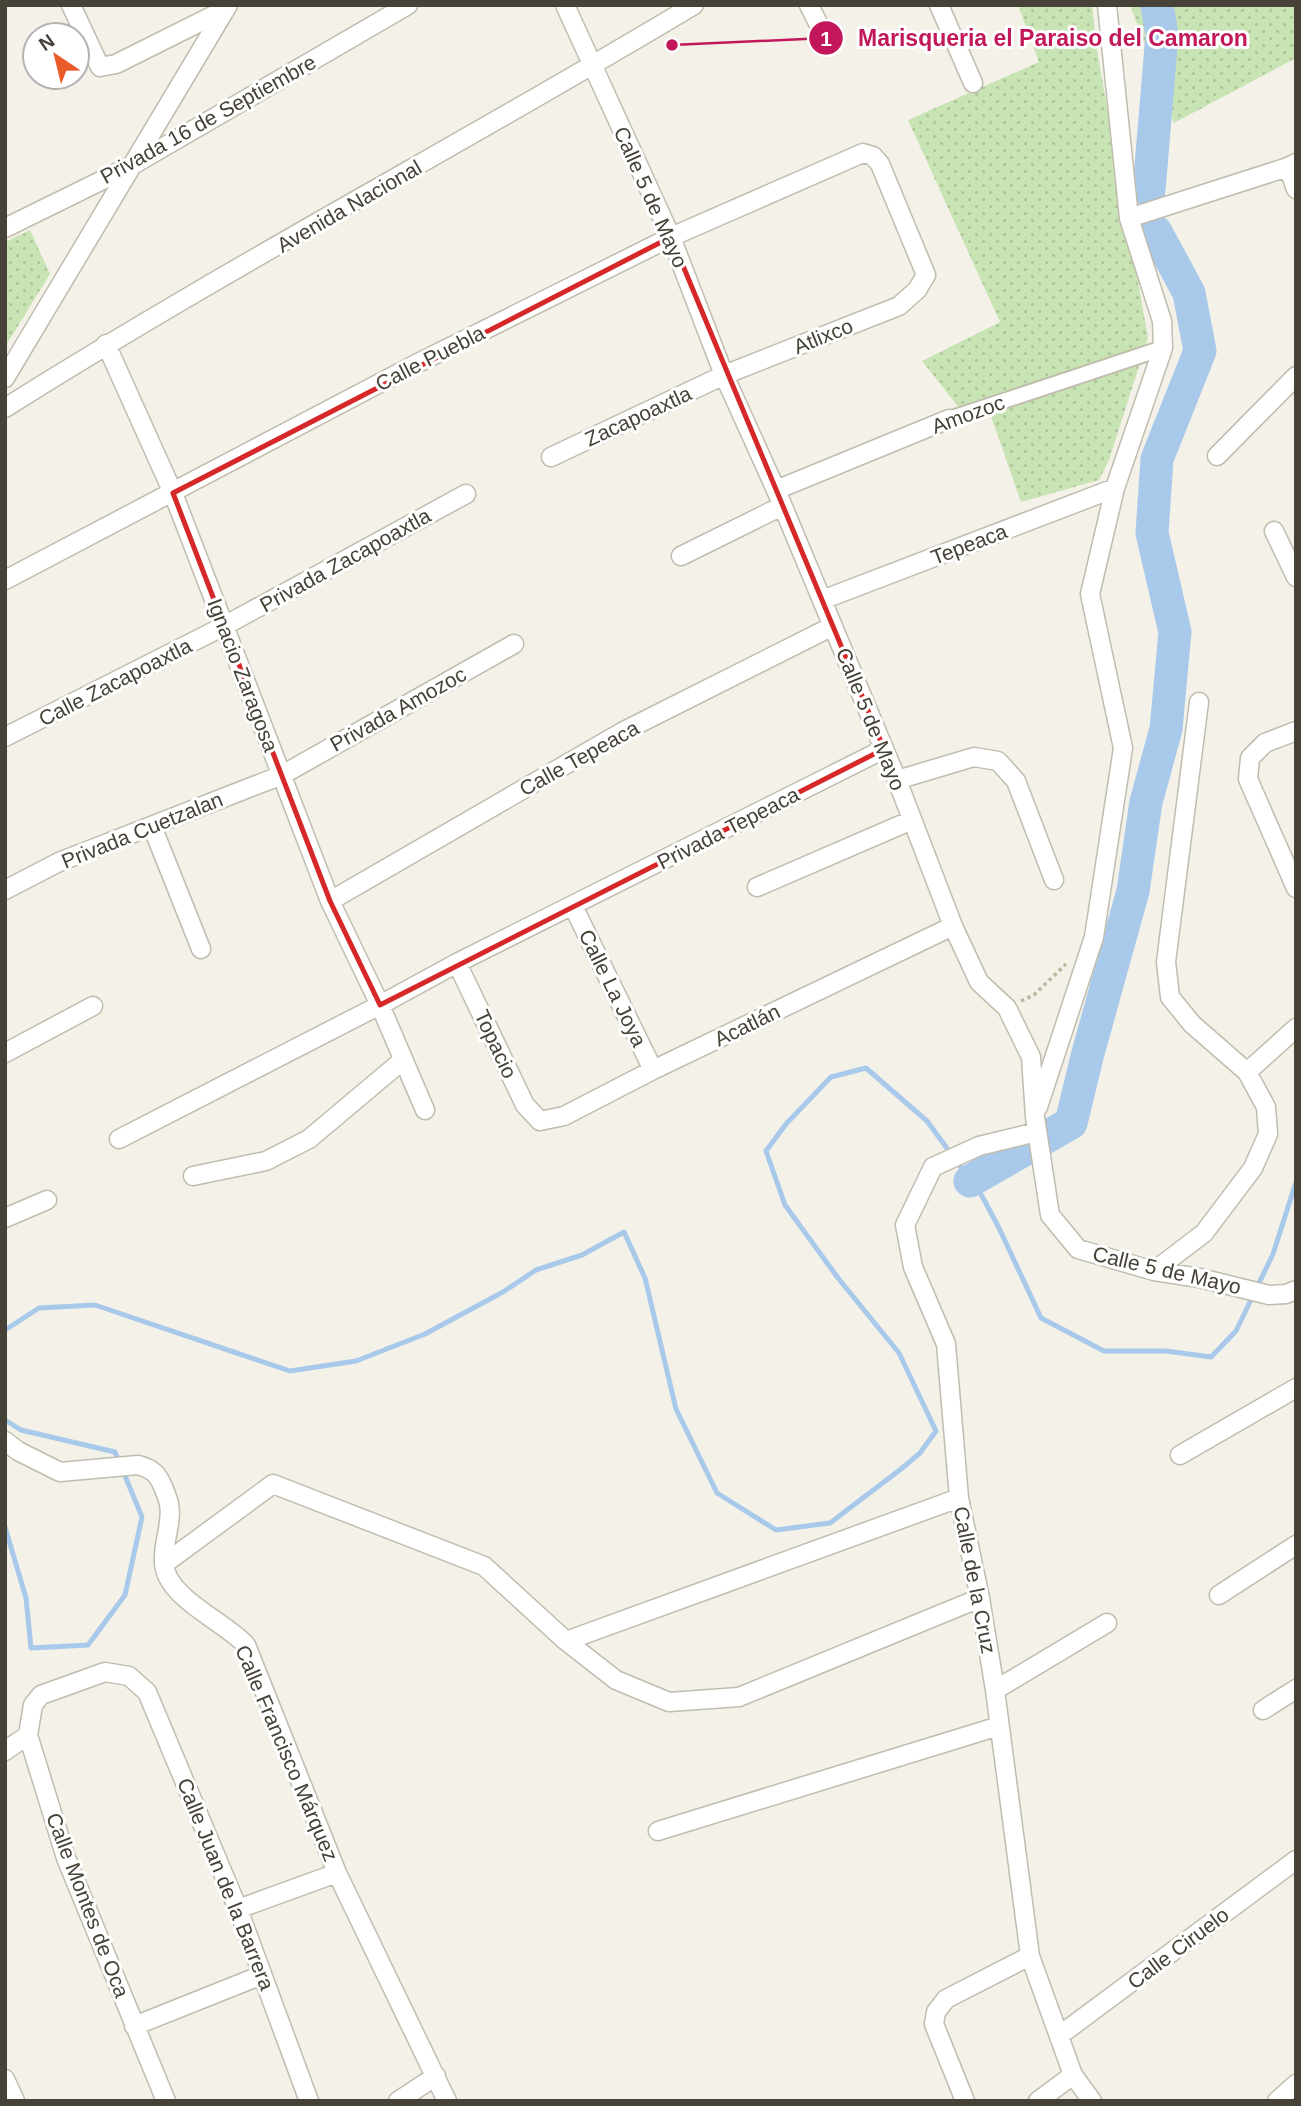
<svg xmlns="http://www.w3.org/2000/svg" width="1301" height="2106" font-family="Arial,sans-serif">
<defs>
<pattern id="park-dots" width="8" height="8" patternUnits="userSpaceOnUse" patternTransform="scale(1.75)"><rect width="8" height="8" fill="#c9e4b4"/><path d="M2 2h.1M6 6h.1" fill="none" stroke="#aec59b" stroke-width="1.8" stroke-linecap="round"/></pattern>
</defs>
<rect width="100%" height="100%" fill="#f3f1e8"/>
<path fill="url(#park-dots)" d="M1018 5H1092L1097 50 1148 338 1109 460 1099 480 1021 502 986 402 960 409 922 361 1000 322 908 120 1039 62Z
M1130 5H1296V58L1174 123Z
M30 230 50 274 5 347V242Z"/>
<g fill="none" stroke-linecap="round" stroke-linejoin="round">
<path stroke="#a9c9eb" stroke-width="5" d="M5 1330 39 1308 95 1305 290 1371 356 1361 425 1334 503 1292 536 1270 582 1255 624 1232 645 1278 676 1409 717 1493 776 1530 830 1523 901 1469 920 1453 936 1431 899 1353 838 1278 785 1205 766 1151 786 1124 831 1077 866 1068 927 1121 982 1196 999 1228 1041 1318 1104 1351H1166L1211 1357 1236 1331 1273 1254 1296 1182
M5 1420 21 1430 115 1452 119 1462
M5 1527 26 1598 31 1648 88 1645 125 1595 142 1517 123 1471"/>
<path stroke="#a9c9eb" stroke-width="33" d="M1149 190 1162 35 1157 5
M970 1181 1071 1123 1088 1053 1133 891 1146 802 1166 729 1175 632 1152 533 1157 459 1200 351 1189 293 1156 232"/>
<g stroke="#c0bcae" stroke-width="18">
<path id="pedestrian" d="M949 419 1163 348"/>
</g>
<g stroke="#c0bcae" stroke-width="21">
<path id="minor" d="M71 5 100 67 116 64 226 9
M565 5 671 237 724 375 776 490 897 780 953 926 979 982 1007 1008 1031 1057 1035 1117 1050 1215 1078 1249 1154 1271 1200 1278 1269 1295 1286 1294 1296 1290
M809 5 827 41
M939 5 973 83
M1288 167 1296 189
M1129 218 1288 167 1296 163
M5 228 131 166 408 5
M106 344 173 493 330 901 380 1005 425 1110
M5 378 228 5
M5 408C230 266 466 142 694 5
M1217 456 1296 376
M776 490 949 419
M1274 531 1296 577
M681 556 782 506
M5 580 418 363 671 237 863 153 873 156 880 164 926 275 917 290 899 306 724 375 551 457
M822 600 1115 488
M1296 731 1265 743 1250 758 1248 779 1296 888
M5 737 224 626 466 494
M897 780 974 757 998 761 1016 781 1054 880
M152 826 201 949
M757 887 912 820
M5 890 59 862 282 775 514 644
M330 901 622 732 833 626
M573 906 653 1070
M457 963 525 1105 540 1121 564 1116 653 1070 953 926
M5 1053 93 1006
M1247 1072 1296 1028
M1038 1107 1094 937 1123 748 1090 594 1115 488 1163 348 1162 321 1129 218 1107 5
M1037 1132 979 1146 933 1167 905 1225 913 1267 946 1344 959 1498 980 1598 995 1690 1030 1956 1073 2075 1092 2101
M119 1139 380 1005 457 963 884 749
M193 1176 266 1161 309 1139 403 1060
M5 1218 47 1200
M1154 1271 1204 1233 1253 1168 1268 1134 1266 1107 1247 1072 1192 1024 1170 997 1166 962 1199 702
M5 1441 18 1451 60 1472 138 1465C153 1469 158 1474 164 1489 166 1494 168 1499 169 1504 173 1523 162 1544 164 1563 166 1598 224 1621 246 1645L337 1873 447 2101
M1180 1455 1296 1388
M164 1564 273 1484 484 1566 566 1641 616 1680 669 1702 739 1697 980 1598
M1219 1595 1296 1545
M566 1641 959 1498
M995 1690 1107 1623
M1263 1710 1296 1689
M5 1751 28 1735
M658 1831 999 1726
M238 1909 337 1873
M134 2026 262 1975
M1060 2035 1296 1860
M5 2079 15 2101
M166 2101 66 1858 28 1735 33 1705 41 1695 105 1672 129 1676 147 1692 238 1909 309 2101
M398 2101 436 2076
M965 2101 934 2024 936 2012 946 1999 1030 1956
M1038 2101 1073 2075
M1277 2101 1296 2084"/>
</g>
<path stroke="#beb69e" stroke-width="3.5" stroke-dasharray="3.5 3.5" stroke-linecap="butt" d="M1021 1001 1034 995 1066 964"/>
<use href="#pedestrian" stroke="#fff" stroke-width="14"/>
<use href="#minor" stroke="#fff" stroke-width="18"/>
</g>
<path fill="none" stroke="#d62828" stroke-width="5" stroke-linejoin="round" d="M671 237 884 749 380 1005 330 901 173 493Z"/>
<g text-anchor="middle" dominant-baseline="central" stroke-width="6" stroke-linejoin="round" paint-order="stroke">
<g font-size="21" fill="#464237" stroke="#fff">
<text transform="translate(208 119) rotate(-29)">Privada 16 de Septiembre</text>
<text transform="translate(651 197) rotate(66)">Calle 5 de Mayo</text>
<text transform="translate(349 206) rotate(-30)">Avenida Nacional</text>
<text transform="translate(823 336) rotate(-22)">Atlixco</text>
<text transform="translate(430 358) rotate(-27)">Calle Puebla</text>
<text transform="translate(968 414) rotate(-20)">Amozoc</text>
<text transform="translate(638 416) rotate(-25)">Zacapoaxtla</text>
<text transform="translate(969 544) rotate(-21)">Tepeaca</text>
<text transform="translate(345 560) rotate(-29)">Privada Zacapoaxtla</text>
<text transform="translate(243 675) rotate(69)">Ignacio Zaragosa</text>
<text transform="translate(115 682) rotate(-27)">Calle Zacapoaxtla</text>
<text transform="translate(398 709) rotate(-29)">Privada Amozoc</text>
<text transform="translate(871 719) rotate(68)">Calle 5 de Mayo</text>
<text transform="translate(579 758) rotate(-29)">Calle Tepeaca</text>
<text transform="translate(728 828) rotate(-27)">Privada Tepeaca</text>
<text transform="translate(142 830) rotate(-22)">Privada Cuetzalan</text>
<text transform="translate(613 988) rotate(64)">Calle La Joya</text>
<text transform="translate(747 1025) rotate(-26)">Acatlán</text>
<text transform="translate(496 1044) rotate(65)">Topacio</text>
<text transform="translate(1167 1270) rotate(13)">Calle 5 de Mayo</text>
<text transform="translate(975 1580) rotate(79)">Calle de la Cruz</text>
<text transform="translate(287 1753) rotate(67)">Calle Francisco Márquez</text>
<text transform="translate(226 1884) rotate(68)">Calle Juan de la Barrera</text>
<text transform="translate(88 1905) rotate(69)">Calle Montes de Oca</text>
<text transform="translate(1178 1948) rotate(-37)">Calle Ciruelo</text>
</g>
</g>
<path fill="none" stroke="#c2185b" stroke-width="2.5" d="M672 45L826 38"/>
<g fill="#c2185b" stroke="#fff" stroke-width="2.5">
<circle cx="672" cy="45" r="7"/>
<circle cx="826" cy="38" r="18"/>
</g>
<g font-size="21" text-anchor="middle" font-weight="bold" fill="#fff">
<text x="826" y="46">1</text>
</g>
<g font-size="23" text-anchor="middle" font-weight="bold" fill="#c2185b" stroke="#fff" stroke-width="6" stroke-linejoin="round" paint-order="stroke">
<text x="1053" y="46">Marisqueria el Paraiso del Camaron</text>
</g>
<rect width="1301" height="2106" fill="none" stroke="#464237" stroke-width="14"/>
<g transform="translate(56 56) rotate(325)"><circle r="33" fill="#ffffff" stroke="#b5b3af" stroke-width="2"/>
<path d="M0-5L12 26L0 18L-12 26Z" fill="#e95b29"/>
<text y="-10" font-size="19" font-weight="bold" text-anchor="middle" fill="#464237">N</text>
</g>
</svg>
